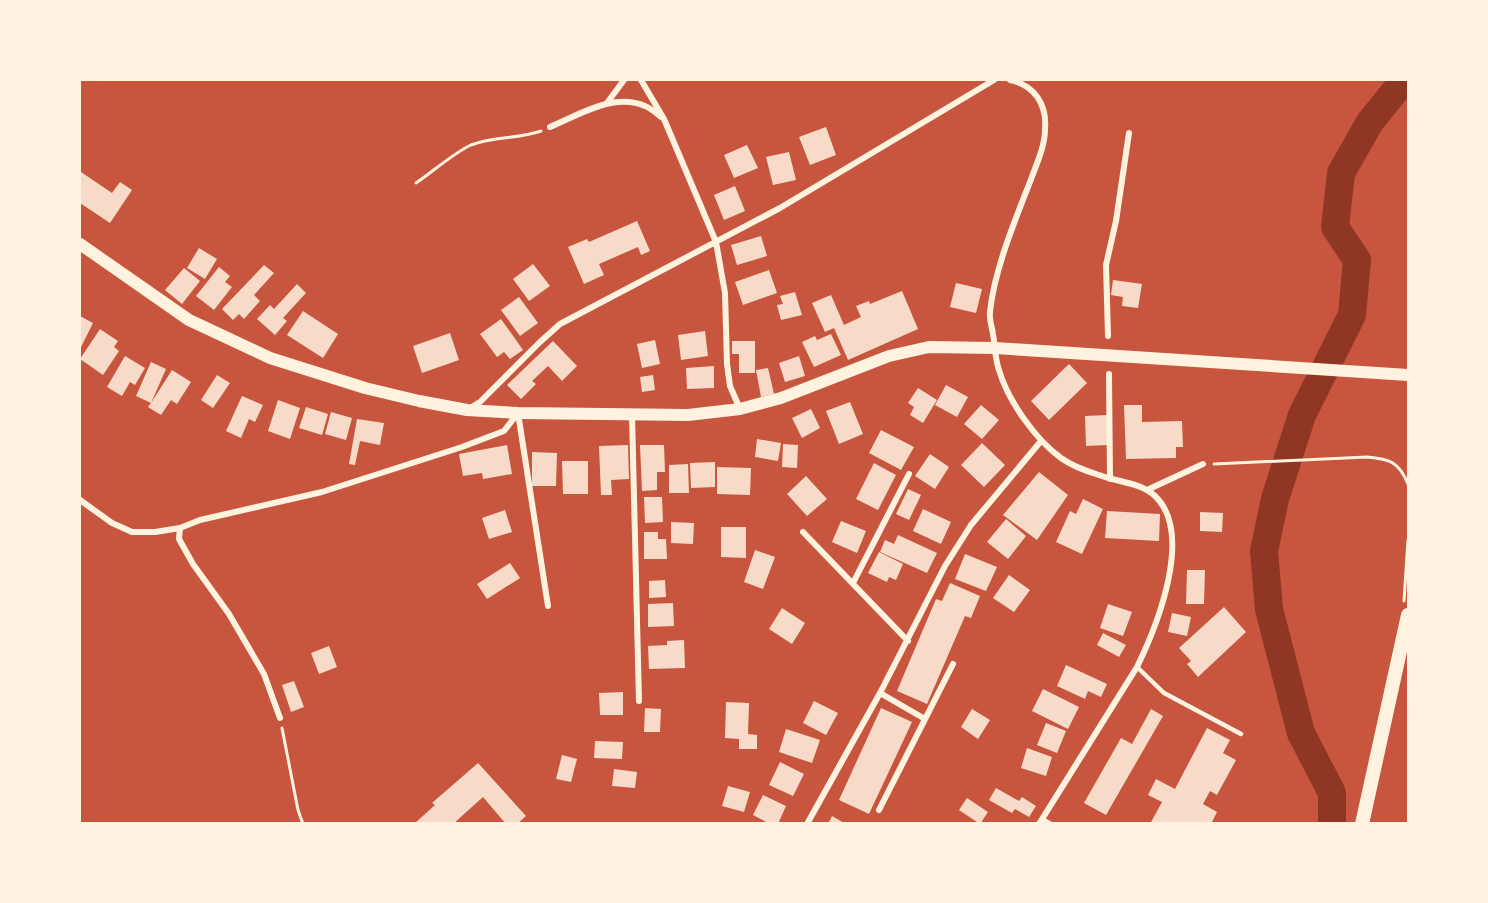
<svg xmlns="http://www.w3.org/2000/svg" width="1488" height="903" font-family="'Fira Sans',sans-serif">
<rect width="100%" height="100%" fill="#c8553d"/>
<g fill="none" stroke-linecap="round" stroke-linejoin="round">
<path stroke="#8f3625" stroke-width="28" d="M1332 824V793L1301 733 1269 609 1264 551 1275 499 1302 415 1352 315 1357 260 1335 227 1341 173 1370 122 1404 80"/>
</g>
<path fill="#f7dbc8" d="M826 127 836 155 810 165 799 137Z
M747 145 758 168 734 178 724 155Z
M789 152 796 180 773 185 766 157Z
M81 172 112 193 120 182 132 190 110 223 80 203Z
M735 186 745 211 724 220 714 195Z
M637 221 650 251 641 255 638 247 599 264 604 275 584 284 568 247 587 239 589 242Z
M761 236 767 256 737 265 731 245Z
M199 248 217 259 205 279 187 268Z
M533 264 550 286 529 301 513 279Z
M264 265 274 273 254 295 260 301 244 319 239 314 233 320 222 309Z
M219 267 230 276 225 282 232 287 214 310 196 296Z
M184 268 200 281 182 304 165 290Z
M769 270 777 293 743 305 735 282Z
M1113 280 1142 284 1138 308 1122 306 1123 297 1111 295Z
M956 283 982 289 976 313 950 307Z
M297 284 306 293 283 318 287 321 275 335 257 319 270 305 274 309Z
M902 291 918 329 848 360 834 328 825 332 812 303 831 295 844 325 861 317 856 306 869 301 870 304Z
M795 292 802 315 781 320 777 305 783 304 780 296Z
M519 297 538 323 520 336 501 310Z
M303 311 338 334 323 358 287 335Z
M80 316 93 323 80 349Z
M501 319 523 350 510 359 504 352 497 357 480 334Z
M100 329 118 341 114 347 119 351 103 375 80 359Z
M705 331 708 356 681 360 678 335Z
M450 333 459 360 422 373 413 346Z
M831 334 841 355 814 367 802 342 815 336 817 340Z
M655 340 660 364 642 368 637 344Z
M553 341 577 366 562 381 548 366 532 381 536 384 521 399 507 385Z
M732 341H755V373H739V354H732Z
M125 356 145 368 135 385 130 382 122 396 107 387Z
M799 356 805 376 785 382 779 363Z
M151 362 166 369 151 403 172 370 191 382 177 404 171 400 161 415 148 407 151 403 136 396Z
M1069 364 1087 383 1049 420 1031 401Z
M714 366V388L687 389 686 368Z
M768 368 774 394 761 397 756 370Z
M217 375 230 383 213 408 201 400Z
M653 375 655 390 642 392 640 377Z
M946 385 968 397 957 417 935 405Z
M918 388 937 400 923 423 910 415 914 407 908 403Z
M242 396 263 405 255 422 249 419 241 438 226 431Z
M278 400 300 408 290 439 268 431Z
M850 402 863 434 839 444 826 411Z
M981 405 999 420 982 439 964 424Z
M1124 405H1142V422L1182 421 1183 447H1176V458L1126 459Z
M306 407 328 414 322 435 299 428Z
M811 409 820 428 802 438 792 418Z
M331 412 352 418 346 440 325 434Z
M1107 415 1108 445 1086 446 1085 416Z
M357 419 384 423 380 445 360 441 355 465 349 464Z
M881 430 914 447 901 470 869 453Z
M757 439 781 443 778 461 755 457Z
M982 443 1005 465 984 487 961 465Z
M783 444 798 445 797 468 782 467Z
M507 445 512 474 483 479 482 473 463 476 459 454Z
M628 445 629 479 611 480 612 495H601L599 446Z
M640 445H664L665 472H657V490L642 491Z
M532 452 557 453 556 486H532Z
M930 454 949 467 935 489 915 476Z
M562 461H588V494H563Z
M715 462V487L691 488 690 463Z
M874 463 896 475 878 510 856 499Z
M688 464 689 493H669V465Z
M717 467 751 468 750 495 717 494Z
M1039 472 1068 495 1037 540 1003 515Z
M806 476 827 499 807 516 787 494Z
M908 489 921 495 909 520 896 514Z
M644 497H662L663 522 645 523Z
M1083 499 1103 509 1082 554 1056 542 1070 511 1076 514Z
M923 509 951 522 941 544 913 531Z
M505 510 512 532 489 539 482 518Z
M1107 511 1160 514 1159 541 1105 538Z
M1200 512 1223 513 1222 532 1200 531Z
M1006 519 1026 536 1008 559 987 542Z
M841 521 866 531 857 553 832 542Z
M671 522 694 523 693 544 671 543Z
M721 527H746V558L721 557Z
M644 532H658V539H666L667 559H644Z
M898 535 937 553 927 573 880 552 885 540 894 544Z
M755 550 775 557 763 589 744 582Z
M879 552 903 564 896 580 889 577 887 582 868 573Z
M965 554 997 567 986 591 955 579Z
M510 563 520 578 487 599 477 584Z
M1187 570H1205L1204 604H1186Z
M1009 575 1030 590 1014 612 993 598Z
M665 580 666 597 649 598V581Z
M950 583 980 596 971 618 965 616 927 704 897 691 936 599 942 601Z
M673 603 674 626 648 627V604Z
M1108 604 1132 612 1123 636 1100 628Z
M1224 607 1246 632 1198 677 1187 664 1191 661 1179 648Z
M782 608 805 623 792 644 769 629Z
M1172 613 1191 617 1187 636 1168 632Z
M1103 633 1126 645 1119 657 1097 645Z
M684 640 685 668 649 669 648 646 667 645V641Z
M329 646 337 667 319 674 311 653Z
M1066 665 1107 684 1101 697 1088 691 1085 699 1057 686Z
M294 681 304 707 291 712 282 685Z
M1043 689 1079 707 1068 729 1032 711Z
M623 692V715H600L599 693Z
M814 701 838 713 826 735 803 723Z
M726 702 749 703 748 734 757 735V749H739V739L725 738Z
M645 708 661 709 660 732H644Z
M881 708 912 722 869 814 839 800Z
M972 709 990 720 978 739 961 727Z
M1151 709 1163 716 1106 815 1084 803 1121 738 1132 744Z
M1046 723 1066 731 1057 753 1037 745Z
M1207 728 1230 740 1223 753 1236 760 1217 795 1210 791 1203 804 1217 812 1211 824H1150L1162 802 1148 795 1156 779 1175 789Z
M786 729 820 740 812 763 779 752Z
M595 741 623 742 622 759 594 758Z
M1027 748 1052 757 1046 776 1021 768Z
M562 755 577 759 571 782 556 779Z
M780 762 804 774 793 796 769 785Z
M478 763 526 816 517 824H506L483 797 453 824H414L435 805 432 803Z
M614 769 637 772 635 788 612 786Z
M728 786 750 792 744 812 722 806Z
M996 788 1019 801 1022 797 1036 806 1029 817 1015 809 1012 813 989 800Z
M763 795 786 806 778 824H770L753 815Z
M967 798 988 812 980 824 959 810Z
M832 816 846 824H828Z"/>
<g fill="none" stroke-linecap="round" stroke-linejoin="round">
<path stroke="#fff3e0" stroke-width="3" d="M416 183C431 173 455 152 471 145 494 136 519 139 541 131
M1214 464 1367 457C1390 459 1399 462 1408 484
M1404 601 1408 540
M282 728 298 810 303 824"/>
<path stroke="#fff3e0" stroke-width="4.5" d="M1137 667 1164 693 1241 734
M1042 819 1051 824"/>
<path stroke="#fff3e0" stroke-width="6" d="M641 80 664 119 716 242 725 293 727 364 730 386 740 409
M1010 80C1035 85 1047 105 1045 129 1045 147 1036 165 1030 182 1015 220 994 271 990 312 989 319 992 327 993 334 995 346 995 359 999 370 1008 401 1036 440 1061 458 1072 466 1086 471 1099 475 1116 482 1139 482 1154 495 1195 532 1157 626 1137 667L1039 824
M607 103 624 80
M550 127C579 115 614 92 645 106 651 108 656 113 661 117
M1108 336 1106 265 1116 221 1129 133
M1109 374 1110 479
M470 408 480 402 540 342 560 324 780 208 994 80
M632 415 639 701
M1147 490 1203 464
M80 500 112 523 132 532H155L180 528 200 520 322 492 462 447 504 431 518 413 548 606
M180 528 179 539 193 564 229 614 264 674 280 718
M803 532 908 641
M853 583 909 474
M880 693 925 719
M879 810 953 664
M807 824 880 693 945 566 971 525 1041 441"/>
<path stroke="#fff3e0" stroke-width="12" d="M80 244 189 320 270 358 365 388 419 401 467 410 518 413 688 415 740 409 781 398 889 356 929 347 995 348 1408 375"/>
<path stroke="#fff3e0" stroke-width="14" d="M1362 824 1408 615"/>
</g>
<rect width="1488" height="903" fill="none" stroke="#fff3e0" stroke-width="162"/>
</svg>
